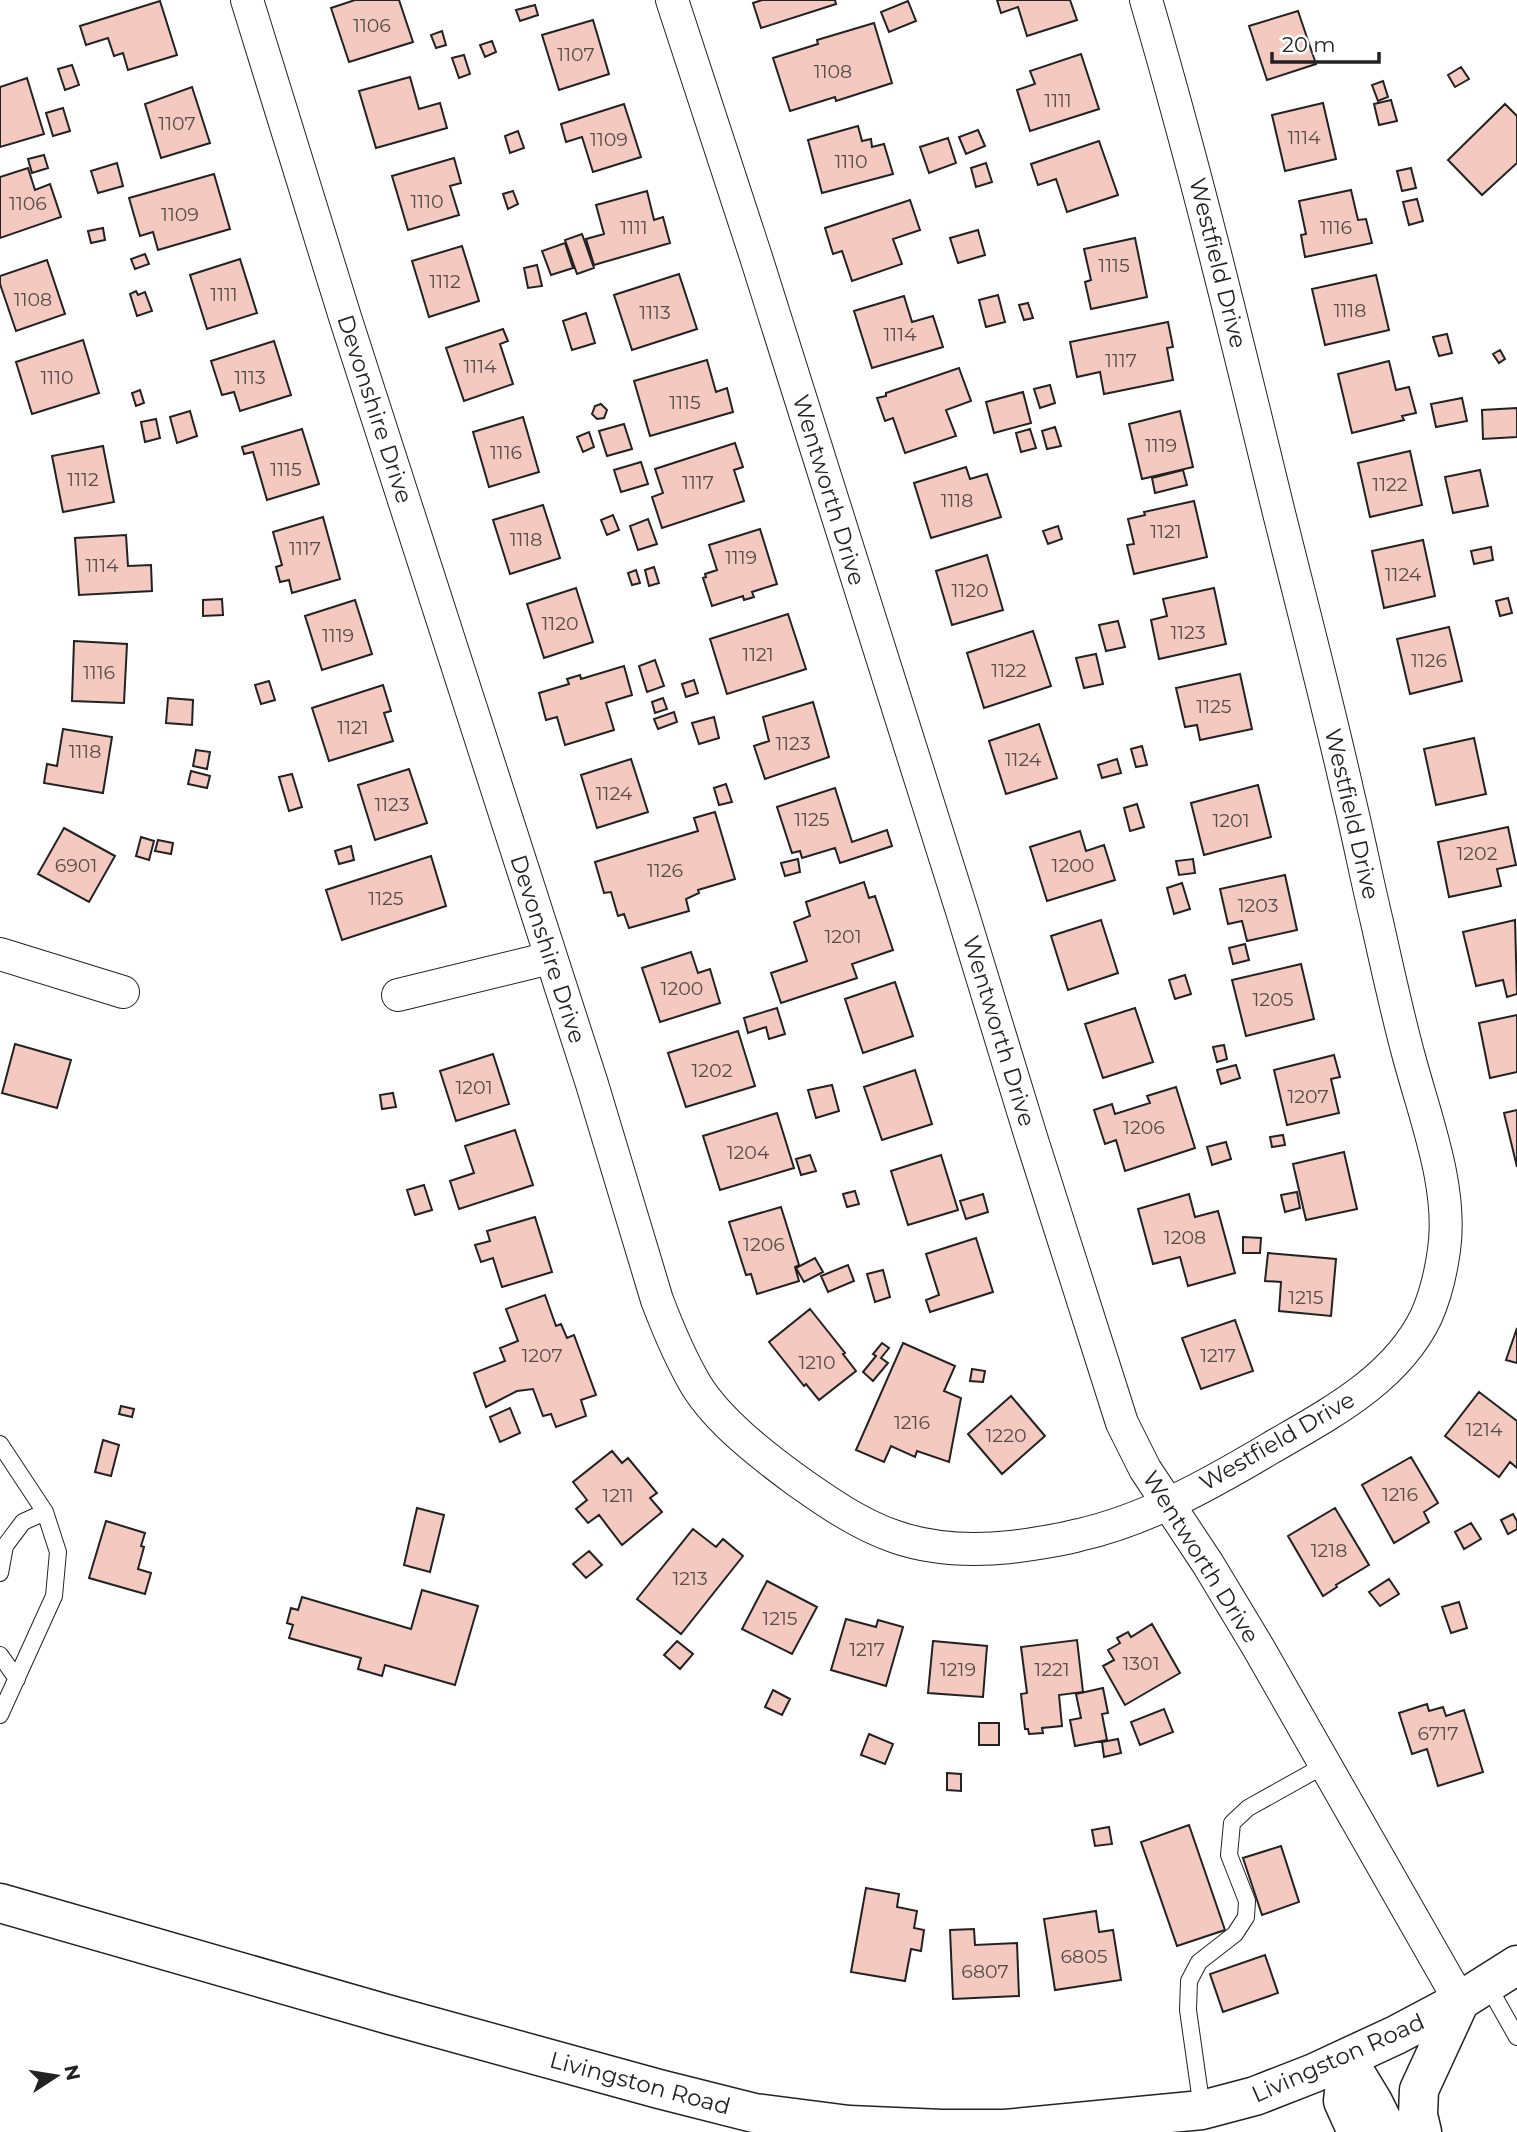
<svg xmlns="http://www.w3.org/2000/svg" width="1517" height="2132" font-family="Montserrat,sans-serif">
<rect width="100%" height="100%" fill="#fff"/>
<path fill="#f3c9c0" stroke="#222" stroke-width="2" d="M355 0H399L413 42 349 62 331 8Z
M762 0H835L836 4 761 28 753 3Z
M997 0H1070L1077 20 1027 36 1018 7 1001 13Z
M160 1 177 55 128 70 123 53 114 56 108 38 86 45 80 26Z
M908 1 916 21 889 32 881 12Z
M535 5 538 15 520 21 516 10Z
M1298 11 1316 64 1267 80 1249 26Z
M593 20 609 74 559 90 542 35Z
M874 23 892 83 836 101 835 97 790 111 773 58 818 44 817 40Z
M442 31 446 45 436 48 431 35Z
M492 41 496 52 485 57 480 45Z
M1081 54 1099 109 1030 131 1017 90 1035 84 1030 71Z
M464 55 470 74 459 78 452 58Z
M72 65 79 85 65 90 58 69Z
M1461 67 1469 79 1455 87 1448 75Z
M410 77 419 109 440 103 447 128 376 148 359 91Z
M27 78 44 134 0 147V87Z
M1383 81 1388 97 1378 101 1372 85Z
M192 87 210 143 161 158 145 104Z
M1391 100 1397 121 1379 125 1374 104Z
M1323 103 1336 159 1285 171 1272 115Z
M624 104 641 157 593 172 582 137 566 142 561 124Z
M1505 104 1517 116V163L1482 195 1448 160Z
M63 108 70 131 53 136 46 113Z
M858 126 862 141 871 139 872 147 884 144 893 174 822 193 808 140Z
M978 130 985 146 966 154 959 137Z
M518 131 524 148 510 153 505 136Z
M948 138 956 163 929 173 920 147Z
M1099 141 1118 195 1067 212 1056 179 1038 185 1031 164Z
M44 155 48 168 32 173 28 159Z
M454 158 461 183 450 186 459 215 408 230 392 176Z
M117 163 123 186 98 193 91 171Z
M986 163 992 182 976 187 971 168Z
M28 168 35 190 50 184 61 217 0 238V177Z
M1411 168 1416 188 1402 191 1397 171Z
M214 174 230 229 158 250 153 232 140 236 129 198Z
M1351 190 1358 220 1366 219 1372 243 1305 257 1301 235 1306 234 1299 201Z
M513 191 518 204 508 209 503 194Z
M647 191 654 220 663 217 670 243 594 265 586 239 604 234 596 205Z
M1417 199 1423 221 1409 225 1403 202Z
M910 200 920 230 893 239 902 264 852 281 842 251 833 254 825 228Z
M103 228 105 240 91 243 88 231Z
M978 230 985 255 958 263 950 238Z
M582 234 594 268 577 274 565 240Z
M1135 238 1147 297 1091 309 1085 282 1091 280 1084 249Z
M565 243 573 268 551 275 542 251Z
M462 246 479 301 429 317 412 261Z
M145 254 149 264 135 269 131 259Z
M240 259 257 313 207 329 190 275Z
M47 260 65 314 16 331 0 284V276Z
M537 265 542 286 528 288 524 268Z
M679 274 697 329 632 350 614 295Z
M1376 275 1389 330 1325 345 1312 289Z
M136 291 138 295 145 292 152 311 137 316 130 294Z
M998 295 1005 322 986 327 979 300Z
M904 296 912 322 933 316 943 347 872 368 854 311Z
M1028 303 1033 318 1024 320 1019 305Z
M586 313 595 343 572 350 563 321Z
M1168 322 1173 347 1167 348 1173 380 1104 394 1100 372 1077 377 1070 342Z
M503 329 508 341 500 344 513 384 464 401 446 348Z
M1447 334 1452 353 1439 356 1433 337Z
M83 340 99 393 32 414 16 362Z
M274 341 291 395 240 411 234 392 222 395 211 361Z
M1500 350 1505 359 1499 363 1493 354Z
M707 360 716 392 727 388 733 412 650 436 634 381Z
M1389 361 1396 390 1409 387 1416 413 1402 416 1404 420 1352 433 1338 374Z
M959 368 971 401 946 410 956 436 905 453 893 418 885 421 877 398 886 396V393Z
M1050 385 1055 403 1040 408 1034 389Z
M140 390 144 403 136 406 132 393Z
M1023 392 1031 423 994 433 986 402Z
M1462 398 1467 421 1436 427 1431 404Z
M601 404 607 410 604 418 597 419 592 414 595 406Z
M1517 408V437L1483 439 1482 410Z
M190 411 197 436 177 443 170 417Z
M1180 411 1193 467 1142 479 1129 424Z
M523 417 539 472 489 487 473 432Z
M156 419 160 438 145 442 141 422Z
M624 424 632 449 607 456 599 431Z
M1055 427 1061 446 1047 449 1042 431Z
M302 429 319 484 267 500 253 452 244 454 242 447Z
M1030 429 1036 448 1021 452 1016 433Z
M589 432 594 447 583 452 577 437Z
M735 443 743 467 734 470 744 501 662 528 652 497 663 493 655 469Z
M103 446 114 502 63 512 52 456Z
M1410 451 1422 505 1370 517 1358 463Z
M641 462 648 484 621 492 614 470Z
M966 467 970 479 987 474 1001 517 931 538 914 483Z
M1183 470 1187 485 1155 493 1152 478Z
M1480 470 1488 506 1453 513 1445 477Z
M1194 501 1207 557 1134 574 1127 545 1134 544 1128 519 1145 515 1144 512Z
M543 505 560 558 510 574 493 520Z
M613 515 619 530 607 535 601 520Z
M323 517 340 579 292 593 289 580 280 582 276 567 282 565 273 532Z
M648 519 657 544 638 550 630 526Z
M1058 526 1062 539 1048 544 1043 531Z
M760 529 777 584 752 592 754 597 744 600 743 596 712 606 703 578 706 577 705 574 717 570 709 545Z
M126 535 128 566 151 565 152 591 79 595 75 538Z
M1423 540 1435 596 1384 608 1372 551Z
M1491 547 1493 560 1474 564 1471 551Z
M987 555 1003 610 952 625 936 571Z
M654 567 659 583 649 586 645 570Z
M636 570 640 583 632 585 628 573Z
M576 588 593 642 544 658 527 604Z
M1214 588 1226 644 1159 659 1151 620 1167 616 1163 599Z
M1508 598 1512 613 1500 616 1496 601Z
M222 599 223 615 203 616V600Z
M355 600 372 654 322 670 305 616Z
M788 614 806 669 727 694 710 639Z
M1118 621 1125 647 1106 651 1099 625Z
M1449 627 1462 681 1410 694 1397 639Z
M1033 631 1051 686 984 708 967 653Z
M74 641 127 644 124 703 72 701Z
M1096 654 1103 684 1084 688 1076 658Z
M655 660 664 686 647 692 639 666Z
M624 666 632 695 606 703 614 730 565 745 557 717 546 720 539 693 569 684 567 679 580 675 581 679Z
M1240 674 1252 729 1200 740 1197 725 1185 727 1176 688Z
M694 680 698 693 686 697 682 684Z
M269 681 275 700 261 704 255 685Z
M383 685 391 711 384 713 393 741 329 761 312 708Z
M168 698 193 700 192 725 166 723Z
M663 698 667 709 655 713 652 702Z
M813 702 829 757 765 779 754 746 769 741 763 717Z
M674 712 677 722 658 729 654 719Z
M714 717 719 738 699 744 692 723Z
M1039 724 1057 778 1006 794 989 741Z
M63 729 112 737 103 793 44 783 47 764 57 766Z
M1474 738 1486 794 1436 805 1424 749Z
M1142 746 1147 765 1136 767 1131 749Z
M196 750 210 752 207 769 193 766Z
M631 759 648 812 597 828 581 775Z
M1117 759 1121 773 1102 778 1098 765Z
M409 769 427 823 375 840 358 785Z
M191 771 210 776 207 788 188 784Z
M292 774 302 807 289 811 279 777Z
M726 784 732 802 719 805 714 788Z
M1258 785 1271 837 1204 855 1191 803Z
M835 788 852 842 887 830 892 846 840 863 835 848 802 858 800 851 792 853 777 807Z
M1137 804 1144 827 1130 831 1124 808Z
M715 812 735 879 698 890 699 893 686 899 689 911 629 928 624 914 618 916 611 892 604 893 595 862 698 831 694 818Z
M1508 827 1516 865 1497 869 1501 886 1449 897 1438 842Z
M64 828 115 856 89 902 38 874Z
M1080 831 1086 851 1104 845 1115 880 1047 901 1030 847Z
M141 837 154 841 149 860 136 856Z
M158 840 173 843 171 854 155 851Z
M351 846 354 860 339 864 335 851Z
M431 856 446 906 342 940 326 890Z
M798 859 800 872 785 876 781 863Z
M1193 859 1195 873 1179 875 1176 861Z
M1285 875 1297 930 1247 941 1242 921 1228 924 1220 889Z
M864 882 869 898 875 896 893 950 852 964 857 978 781 1003 771 973 807 961 794 922 810 916 806 902Z
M1182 883 1190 909 1174 914 1167 888Z
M1101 920 1118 973 1068 990 1051 936Z
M1515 920 1517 994 1507 997 1503 980 1476 986 1463 932Z
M1245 944 1249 960 1233 964 1229 948Z
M691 952 698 973 710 969 720 1003 660 1022 642 968Z
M1301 964 1314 1019 1246 1036 1232 980Z
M1185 975 1191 994 1175 999 1169 980Z
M895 982 913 1036 863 1053 845 999Z
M777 1008 785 1034 769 1039 766 1027 748 1033 744 1018Z
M1135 1008 1153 1062 1103 1078 1085 1024Z
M1517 1015V1072L1490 1078 1479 1023Z
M738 1031 755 1086 686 1107 668 1053Z
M15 1044 71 1060 57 1108 2 1093Z
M1224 1045 1227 1059 1217 1062 1213 1047Z
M493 1054 509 1104 456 1121 440 1071Z
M1334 1055 1340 1077 1331 1079 1339 1113 1287 1125 1274 1070Z
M1236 1065 1240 1078 1221 1084 1217 1070Z
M915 1070 932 1124 882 1140 864 1087Z
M832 1085 839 1111 816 1118 808 1090Z
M1176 1087 1195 1148 1125 1171 1116 1140 1105 1144 1094 1110 1112 1104 1115 1114 1150 1103 1147 1096Z
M393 1093 396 1107 382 1109 380 1095Z
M1517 1110V1167L1504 1113Z
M777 1113 794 1168 720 1190 703 1136Z
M515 1130 533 1185 459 1209 450 1181 474 1173 465 1146Z
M1283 1135 1285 1145 1272 1147 1270 1137Z
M1226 1142 1231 1159 1212 1165 1207 1147Z
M1344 1152 1357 1209 1306 1220 1293 1164Z
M810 1155 816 1171 801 1175 796 1159Z
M941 1155 958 1210 908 1225 891 1171Z
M424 1185 432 1210 415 1215 407 1190Z
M855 1191 859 1204 847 1207 843 1194Z
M1297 1192 1300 1208 1285 1212 1281 1195Z
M983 1194 988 1212 966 1219 960 1201Z
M1189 1194 1195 1217 1218 1211 1235 1273 1188 1286 1180 1257 1153 1264 1138 1209Z
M781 1207 799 1265 795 1267 799 1281 757 1294 751 1274 746 1275 729 1222Z
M535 1217 552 1272 502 1287 493 1258 481 1262 475 1245 490 1241 487 1231Z
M1243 1237 1261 1238 1260 1253H1243Z
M976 1238 993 1292 930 1312 926 1300 939 1295 926 1254Z
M1268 1253 1336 1259 1331 1316 1279 1311 1281 1282 1265 1281Z
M815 1258 823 1272 804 1282 796 1268Z
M848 1265 854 1281 828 1292 821 1276Z
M883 1270 890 1297 875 1302 867 1274Z
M545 1295 556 1326 561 1324 567 1338 574 1335 596 1395 581 1400 586 1416 556 1427 551 1414 543 1416 533 1389 517 1391 486 1407 474 1373 505 1361 500 1348 518 1341 506 1309Z
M810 1309 845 1353 843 1354 856 1371 819 1400 806 1384 804 1386 769 1342Z
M1235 1320 1253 1371 1201 1389 1182 1338Z
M1517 1328V1363L1506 1360Z
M882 1343 889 1348 881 1358 888 1363 873 1381 863 1372 876 1356 873 1354Z
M903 1343 955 1366 944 1391 961 1398 949 1462 917 1451 915 1457 891 1446 884 1462 856 1450Z
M972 1369 985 1371 983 1382 970 1381Z
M1479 1392 1517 1421V1468L1510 1462 1499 1477 1445 1436Z
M1011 1396 1045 1436 1002 1474 968 1434Z
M121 1406 134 1409 132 1417 119 1414Z
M510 1408 520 1433 500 1442 490 1417Z
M103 1440 119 1445 111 1476 95 1472Z
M612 1451 622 1463 628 1458 657 1493 650 1498 662 1512 622 1545 599 1515 588 1523 576 1509 587 1500 573 1482Z
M1411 1457 1438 1503 1424 1512 1429 1522 1394 1543 1362 1485Z
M417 1508 444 1515 430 1572 404 1565Z
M1335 1508 1369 1565 1336 1585 1337 1587 1323 1596 1288 1536Z
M1513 1514 1517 1521V1529L1508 1534 1501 1520Z
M106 1521 145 1533 141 1546 144 1547 138 1569 151 1573 145 1594 89 1578Z
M1471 1523 1481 1539 1464 1549 1455 1532Z
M693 1529 716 1547 723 1539 743 1556 681 1634 637 1599Z
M589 1551 602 1565 586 1578 573 1564Z
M1389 1579 1399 1594 1380 1606 1369 1592Z
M767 1581 817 1607 792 1654 742 1629Z
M422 1590 478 1606 455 1685 385 1665 382 1676 358 1669 361 1658 289 1638 293 1625 287 1623 291 1608 298 1610 302 1597 411 1629Z
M1459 1602 1467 1628 1451 1633 1442 1607Z
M846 1619 876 1627 878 1620 903 1627 886 1686 831 1670Z
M1152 1624 1180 1673 1125 1705 1103 1666 1114 1660 1108 1650 1120 1643 1117 1638 1128 1632 1131 1637Z
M1077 1640 1083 1692 1059 1695 1062 1726 1042 1728 1043 1733 1029 1734 1028 1729H1025L1021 1694 1027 1693 1021 1647Z
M677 1641 693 1654 680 1669 664 1655Z
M933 1641 987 1646 983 1697 928 1693Z
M1103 1688 1108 1713 1102 1714 1107 1740 1075 1746 1070 1720 1081 1718 1076 1694Z
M773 1690 790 1699 782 1715 765 1707Z
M1427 1704 1429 1711 1443 1707 1446 1716 1464 1710 1483 1772 1438 1786 1427 1749 1412 1754 1399 1713Z
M1164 1709 1173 1732 1140 1745 1131 1722Z
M979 1723H999V1745H979Z
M869 1734 893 1744 885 1764 861 1755Z
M1118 1739 1121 1753 1104 1757 1102 1742Z
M947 1773 961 1774V1791L947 1790Z
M1189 1825 1225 1930 1177 1946 1141 1842Z
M1109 1827 1112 1844 1095 1846 1092 1830Z
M1281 1846 1299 1902 1262 1915 1243 1858Z
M866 1888 899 1894 897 1907 917 1911 914 1928 924 1930 921 1951 911 1949 905 1981 851 1972Z
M1096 1911 1099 1932 1113 1930 1121 1980 1055 1990 1044 1919Z
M974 1929 975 1945 1017 1943 1019 1996 953 1999 950 1930Z
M1265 1955 1278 1993 1223 2012 1210 1974Z"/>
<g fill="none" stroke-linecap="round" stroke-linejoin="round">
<g stroke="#222" stroke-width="18">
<path id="service" d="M0 1444 45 1512 58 1552 54 1596 0 1715
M0 1573 5 1546 23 1522 45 1512
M0 1655 17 1679
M1487 1984 1517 2037
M1202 2109 1188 2010 1189 1981 1199 1962 1235 1934 1246 1917 1247 1901 1229 1855 1232 1823 1248 1808 1325 1765"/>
</g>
<g stroke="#222" stroke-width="34">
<path id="minor" d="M247 0 345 317 592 1084 657 1300C668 1329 680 1358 696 1385 718 1421 762 1455 796 1480 827 1502 860 1525 896 1537 934 1550 972 1551 1011 1547 1034 1544 1057 1541 1079 1535 1146 1520 1210 1484 1269 1449 1327 1415 1395 1381 1426 1317 1435 1297 1441 1272 1444 1250 1453 1188 1425 1117 1409 1057 1397 1013 1387 967 1377 922 1367 881 1359 839 1349 798 1327 700 1301 602 1277 505 1236 336 1195 167 1146 0
M672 0 756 257 961 908 1031 1137 1122 1423 1145 1469 1208 1564 1258 1647 1460 2001
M0 954 123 992
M398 995 550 958"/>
</g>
<g stroke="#222" stroke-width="41">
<path id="secondary" d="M0 1903 390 2015 659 2089 754 2113 849 2125 942 2129H1005L1202 2110 1255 2096 1314 2073 1396 2035 1460 2001 1517 1965
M1347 2059 1373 2102 1388 2132
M1347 2064 1343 2101 1357 2132
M1422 2132 1418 2115 1419 2090 1460 2001"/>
</g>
<use href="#service" stroke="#fff" stroke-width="16"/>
<use href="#minor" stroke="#fff" stroke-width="32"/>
<use href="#secondary" stroke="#fff" stroke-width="38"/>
</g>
<g text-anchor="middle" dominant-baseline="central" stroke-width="5" stroke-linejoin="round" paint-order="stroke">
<g font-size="19" fill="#564c4a">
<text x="372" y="25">1106</text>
<text x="576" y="54">1107</text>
<text x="833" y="71">1108</text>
<text x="1058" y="100">1111</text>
<text x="177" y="123">1107</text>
<text x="1304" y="137">1114</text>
<text x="609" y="139">1109</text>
<text x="851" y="161">1110</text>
<text x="427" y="201">1110</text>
<text x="28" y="203">1106</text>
<text x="180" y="214">1109</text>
<text x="634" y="227">1111</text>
<text x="1336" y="227">1116</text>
<text x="1114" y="265">1115</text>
<text x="445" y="281">1112</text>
<text x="224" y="294">1111</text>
<text x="33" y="299">1108</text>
<text x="1350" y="310">1118</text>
<text x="655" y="312">1113</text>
<text x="900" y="334">1114</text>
<text x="1121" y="360">1117</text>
<text x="480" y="366">1114</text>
<text x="57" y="377">1110</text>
<text x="250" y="377">1113</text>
<text x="685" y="402">1115</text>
<text x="1161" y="445">1119</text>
<text x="506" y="452">1116</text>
<text x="286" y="469">1115</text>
<text x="83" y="479">1112</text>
<text x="698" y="482">1117</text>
<text x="1390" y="484">1122</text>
<text x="957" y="500">1118</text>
<text x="1166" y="531">1121</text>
<text x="526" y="539">1118</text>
<text x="305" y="548">1117</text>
<text x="741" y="557">1119</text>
<text x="102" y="565">1114</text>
<text x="1403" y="574">1124</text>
<text x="970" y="590">1120</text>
<text x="560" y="623">1120</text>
<text x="1188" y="632">1123</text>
<text x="338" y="635">1119</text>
<text x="758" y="654">1121</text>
<text x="1429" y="660">1126</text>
<text x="1009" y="670">1122</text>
<text x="99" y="672">1116</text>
<text x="1214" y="706">1125</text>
<text x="353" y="727">1121</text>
<text x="793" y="743">1123</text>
<text x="85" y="751">1118</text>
<text x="1023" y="759">1124</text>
<text x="614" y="793">1124</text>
<text x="392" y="804">1123</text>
<text x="812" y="819">1125</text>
<text x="1231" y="820">1201</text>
<text x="1477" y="853">1202</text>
<text x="76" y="865">6901</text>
<text x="1073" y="865">1200</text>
<text x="665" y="870">1126</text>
<text x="386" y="898">1125</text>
<text x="1258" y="905">1203</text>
<text x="843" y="936">1201</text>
<text x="682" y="988">1200</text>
<text x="1273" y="999">1205</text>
<text x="712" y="1070">1202</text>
<text x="474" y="1087">1201</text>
<text x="1308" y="1096">1207</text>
<text x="1144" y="1127">1206</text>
<text x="748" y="1152">1204</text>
<text x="1185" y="1237">1208</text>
<text x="764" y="1244">1206</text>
<text x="1306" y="1297">1215</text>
<text x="542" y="1355">1207</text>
<text x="1218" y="1355">1217</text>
<text x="817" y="1362">1210</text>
<text x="912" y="1422">1216</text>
<text x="1484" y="1429">1214</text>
<text x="1006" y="1435">1220</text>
<text x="1400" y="1494">1216</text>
<text x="618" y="1495">1211</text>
<text x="1329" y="1550">1218</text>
<text x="690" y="1578">1213</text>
<text x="780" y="1618">1215</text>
<text x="867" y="1649">1217</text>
<text x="1141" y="1663">1301</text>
<text x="958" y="1669">1219</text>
<text x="1052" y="1669">1221</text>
<text x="1438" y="1733">6717</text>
<text x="1084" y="1956">6805</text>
<text x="985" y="1971">6807</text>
</g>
<g font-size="23" fill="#222" stroke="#fff">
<text transform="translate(1218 263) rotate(76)">Westfield Drive</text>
<text transform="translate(375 409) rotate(72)">Devonshire Drive</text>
<text transform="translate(829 490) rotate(73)">Wentworth Drive</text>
<text transform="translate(1352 814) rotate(77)">Westfield Drive</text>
<text transform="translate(548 949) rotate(72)">Devonshire Drive</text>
<text transform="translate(999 1031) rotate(73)">Wentworth Drive</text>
<text transform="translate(1277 1441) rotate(-30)">Westfield Drive</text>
<text transform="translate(1201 1557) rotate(58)">Wentworth Drive</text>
<text transform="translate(1338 2058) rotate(-24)">Livingston Road</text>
<text transform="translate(640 2083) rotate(15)">Livingston Road</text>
</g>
</g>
<g transform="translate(56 2076) rotate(78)" stroke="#ffffff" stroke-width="5" paint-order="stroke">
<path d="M0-5L12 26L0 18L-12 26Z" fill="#222222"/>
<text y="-10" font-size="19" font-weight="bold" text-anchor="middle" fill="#222222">N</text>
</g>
<path d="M1272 52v10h107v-10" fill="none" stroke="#222222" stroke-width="3.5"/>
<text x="1282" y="52" font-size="21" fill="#222222" stroke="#ffffff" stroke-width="5" paint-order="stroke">20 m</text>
</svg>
